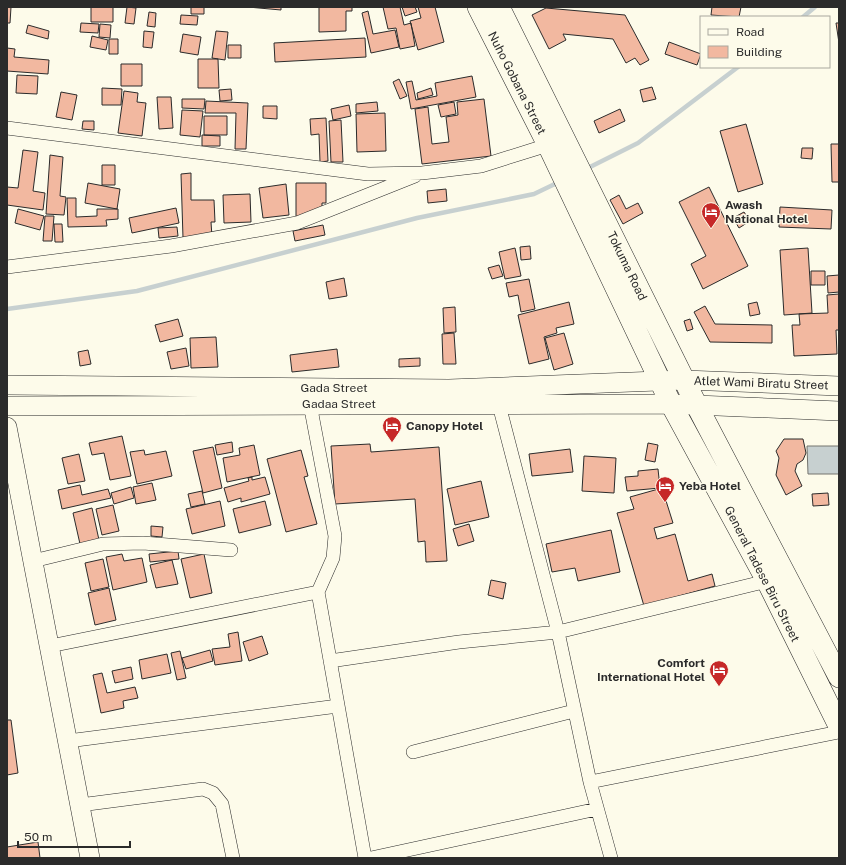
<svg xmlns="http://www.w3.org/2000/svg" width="846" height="865" font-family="'Public Sans',sans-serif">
<rect width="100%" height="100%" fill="#fdfbea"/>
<path fill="#c7d0d0" stroke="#74746e" d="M807 446H839V474H808Z"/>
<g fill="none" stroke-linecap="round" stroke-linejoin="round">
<path stroke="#c7d0d0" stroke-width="4.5" d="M803 17 815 7
M586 169 638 143 738 67
M7 309 137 291 417 218 534 194 559 182"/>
</g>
<path fill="#f2b8a0" stroke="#2b2b2b" d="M7 7H11L10 23H7Z
M91 7H113V22H91Z
M127 7 136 8 134 24 125 23Z
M191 7H204V14H191Z
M248 7H281V10Z
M319 7H352V11H346V31L319 32Z
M383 7H400L404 25 411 23 415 46 400 49 396 28 388 29Z
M402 7H415L417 12 405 16Z
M418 7H435L444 42 418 50 410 21 421 18Z
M712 7H741L739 17 711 15Z
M546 8 625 15 649 60 640 65 635 58 626 63 613 39 563 34 566 40 549 49 532 15Z
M368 11 373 34 395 30 399 47 371 53 362 13Z
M149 12 156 13 155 27 147 26Z
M181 15 198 16 197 25 180 24Z
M81 23 99 24 98 33 80 32Z
M836 23H839V43Z
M100 24 111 25 110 38 99 37Z
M28 25 49 31 48 39 26 33Z
M144 31 154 32 152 48 143 47Z
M216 31 228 32 225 60 212 58Z
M183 34 201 37 198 55 180 52Z
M92 36 108 40 106 50 90 47Z
M365 38 366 57 275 62 274 43Z
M109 39H118V54H109Z
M669 42 701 54 697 65 665 54Z
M228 45H241V58H228Z
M7 48 15 49 14 57 49 60 48 74 7 71Z
M198 59H218L219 88H198Z
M121 64H142V86H121Z
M17 75 38 76 37 94 16 93Z
M472 76 476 97 411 109 406 82 412 81 416 100 437 96 435 83Z
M399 79 407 96 400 99 393 82Z
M652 87 656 99 643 102 640 90Z
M102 88 122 89 121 105H102Z
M431 88 433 95 418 99 417 93Z
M231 89 232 100 220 101 219 90Z
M124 91 138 93 137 102 146 103 142 136 118 133Z
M61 92 77 95 72 120 56 117Z
M157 97H171L173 128 159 129Z
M182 99H205L204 109 182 108Z
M484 99 491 156 422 164 415 109 428 107 432 144 449 142 446 117 458 115 457 102Z
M206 101 248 103 246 149H235L236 113H205Z
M377 102 378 111 356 113V104Z
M454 102 456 114 441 117 438 105Z
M349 105 351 116 333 120 331 109Z
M263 106H277V119L263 118Z
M620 109 625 121 599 133 594 121Z
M182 110 203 111 200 137 180 135Z
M385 113 386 151 357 152 356 114Z
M204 116H227V135H204Z
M326 118 328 161 320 162 319 134 311 135 310 119Z
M341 120 343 162H331L329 121Z
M83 121H94V130L82 129Z
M746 124 763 184 738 192 720 131Z
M202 135 220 136V146H202Z
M831 144H839V182H832Z
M802 148H813L812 159 801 158Z
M23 150 38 152 33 191 45 193 43 210 7 205V187L18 188Z
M50 155 63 157 60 196 66 197 64 215 46 214Z
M102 165H115V185H102Z
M191 173V200H214L215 222H211L212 237 183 238 181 174Z
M88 183 120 189 117 209 85 203Z
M296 183H326V203H322V217H296Z
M286 184 289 215 263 218 259 188Z
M709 187 748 266 703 289 691 264 706 256 679 202Z
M446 189 447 201 428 203 427 191Z
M250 194 251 222 224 223 223 195Z
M619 195 626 209 638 203 643 213 623 224 610 200Z
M67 198H76V217L97 216V209H118V219L106 220 107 226 68 227Z
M780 207 832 210 831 229 779 227Z
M176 208 179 223 132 233 129 218Z
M18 209 44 216 40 230 15 223Z
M744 212 750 221 739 228 733 218Z
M45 216H54L52 241H43Z
M54 224H62L63 242H55Z
M323 225 325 235 295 241 293 231Z
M177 227 178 236 159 238 158 228Z
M530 246 531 259 521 260 520 247Z
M515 248 521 276 505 279 499 252Z
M808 248 812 313 784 315 780 250Z
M499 265 503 276 492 279 488 268Z
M811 271H825V285H811Z
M839 275V292L828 293 827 276Z
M344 278 347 296 329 299 326 282Z
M529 279 535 309 521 312 518 295 509 297 506 283Z
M839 294V330H836L837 354 794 356 792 325H800L799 314 828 313 827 295Z
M569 302 574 324 556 328 557 333 544 337 549 359 529 364 518 315Z
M757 302 760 314 750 316 748 304Z
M705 306 715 324 772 325V343L710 342 694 312Z
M455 307 456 332 444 333 443 308Z
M178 319 183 336 160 342 155 325Z
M690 319 693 329 687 331 684 321Z
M454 333 456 364H443L442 334Z
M564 333 573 364 554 370 545 338Z
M216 337 218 367 191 368 190 338Z
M186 348 189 366 171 369 167 352Z
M337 349 339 367 292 372 290 355Z
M88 350 91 364 80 366 78 352Z
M420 358V366L399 367V359Z
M122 436 131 476 110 480 104 453 92 455 89 443Z
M784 439H803L806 453 803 460 797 464 795 471 802 486 786 495 776 475 779 458 776 451Z
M232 442 233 452 217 455 215 445Z
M648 443 658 445 655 462 645 460Z
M370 444 371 452 439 447 447 561 426 562 425 541 418 542 415 499 335 504 331 446Z
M254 445 260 475 227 482 223 458 240 455 239 448Z
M213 447 222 488 203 493 193 451Z
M570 449 573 472 532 476 529 454Z
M144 450 145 455 166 451 172 476 137 484 130 452Z
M301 450 308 476 304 477 317 524 286 532 267 459Z
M79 454 85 481 68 484 62 458Z
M584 456 616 458 614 493 582 491Z
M658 469 660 488 627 491 625 477 638 476V471Z
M252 477V480L265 477 270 494 241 502V498L228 502 224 488 249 481 248 478Z
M481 481 489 517 455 525 447 489Z
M152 483 156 500 136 504 133 487Z
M80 485 82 495 108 489 111 498 62 509 58 490Z
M131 487 134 498 114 504 111 493Z
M662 488 673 523 654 528 657 539 675 534 688 581 712 574 715 586 644 606 617 513 634 509 630 497Z
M202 491 205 504 191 507 188 494Z
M828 493 829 505 813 506 812 494Z
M220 501 225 526 192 534 186 509Z
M265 501 271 525 239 533 233 509Z
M113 505 119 531 102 535 96 509Z
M92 508 99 540 80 544 73 513Z
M469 524 474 541 458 546 453 529Z
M151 526 163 527 162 537 151 536Z
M611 530 620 572 578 581 575 568 552 572 546 544Z
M178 551 179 559 150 562 149 554Z
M122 554 124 561 142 558 147 582 113 590 106 557Z
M204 554 212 593 190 598 181 559Z
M103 559 109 587 91 591 85 563Z
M172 560 178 584 156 588 150 565Z
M491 580 506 583 503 599 488 595Z
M109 588 116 620 95 625 88 593Z
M238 632 242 661 215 665 212 649 230 647 228 634Z
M262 636 268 654 249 661 243 642Z
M210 650 213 661 186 669 182 658Z
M180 651 186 678 177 680 171 653Z
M167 654 171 673 142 679 139 660Z
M131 667 133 679 115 683 112 671Z
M102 673 107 693 135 687 138 698 123 701 124 708 101 713 93 675Z
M7 720H11L18 773 7 775Z
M38 842 40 858H7V847Z"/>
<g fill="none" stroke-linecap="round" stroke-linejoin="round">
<g stroke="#2b2b2b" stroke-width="14">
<path id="street" d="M7 128 368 174 422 173 481 166 548 145
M7 267 171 246 297 223 415 176
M310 404 335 536 333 558 318 592 365 858
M499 405 558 632 590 782 611 858
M33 561 103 544 143 543 231 550
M50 646 318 592
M330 661 459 642 558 632 767 581
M68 741 338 706
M413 752 574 711
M590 782 839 732
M80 805 203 789 213 793 222 804 233 858
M371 858 597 809"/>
</g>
<g stroke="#2b2b2b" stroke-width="20">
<path id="secondary" d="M7 385 449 389 684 380 839 386
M7 406 671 404 839 411
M7 427 90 858"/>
</g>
<g stroke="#2b2b2b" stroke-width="22">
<path id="primary" d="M478 7 548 145 671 404 767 581 839 726
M499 7 696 404 839 677"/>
</g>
<use href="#street" stroke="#fdfbea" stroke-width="13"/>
<use href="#secondary" stroke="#fdfbea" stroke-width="19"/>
<use href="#primary" stroke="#fdfbea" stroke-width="21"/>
</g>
<defs>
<g id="hotel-pin" transform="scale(1)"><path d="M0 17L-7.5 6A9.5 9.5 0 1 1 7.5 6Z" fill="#c62828" stroke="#fdfbea"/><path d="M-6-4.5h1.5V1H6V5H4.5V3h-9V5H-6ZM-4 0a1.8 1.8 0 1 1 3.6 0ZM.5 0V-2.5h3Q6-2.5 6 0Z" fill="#fff"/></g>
</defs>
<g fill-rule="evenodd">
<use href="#hotel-pin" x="711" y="212"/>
<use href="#hotel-pin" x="392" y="426"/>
<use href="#hotel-pin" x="665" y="486"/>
<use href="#hotel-pin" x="719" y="670"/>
</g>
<g text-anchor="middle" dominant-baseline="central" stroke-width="3" stroke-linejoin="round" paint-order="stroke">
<g font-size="12" fill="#2b2b2b" stroke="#fdfbea">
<text transform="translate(517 83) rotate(63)">Nuho Gobana Street</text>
<text transform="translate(627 266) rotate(64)">Tokuma Road</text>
<text transform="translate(761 383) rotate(2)">Atlet Wami Biratu Street</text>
<text x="334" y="388">Gada Street</text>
<text x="339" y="404">Gadaa Street</text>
<text transform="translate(762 574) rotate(63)">General Tadese Biru Street</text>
</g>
<g font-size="12" font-weight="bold" fill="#2b2b2b" stroke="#fdfbea" text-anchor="start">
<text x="725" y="205">Awash<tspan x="725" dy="14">National Hotel</tspan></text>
<text x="406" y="426">Canopy Hotel</text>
<text x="679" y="486">Yeba Hotel</text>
<text x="705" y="663" text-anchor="end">Comfort<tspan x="705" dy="14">International Hotel</tspan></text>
</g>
</g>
<rect width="846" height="865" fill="none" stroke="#2b2b2b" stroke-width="16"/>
<rect x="700" y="16" width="130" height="52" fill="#fdfbea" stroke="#a9a89e"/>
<rect x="708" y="29" width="20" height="6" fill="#fdfbea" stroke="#a9a89e"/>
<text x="736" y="36" font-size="12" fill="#2b2b2b">Road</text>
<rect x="708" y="46" width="20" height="12" fill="#f2b8a0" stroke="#a9a89e"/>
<text x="736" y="56" font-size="12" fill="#2b2b2b">Building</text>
<path d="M18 841v6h112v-6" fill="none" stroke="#2b2b2b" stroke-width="2"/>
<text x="24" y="841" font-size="12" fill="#2b2b2b" stroke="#fdfbea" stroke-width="3" paint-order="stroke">50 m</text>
</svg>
